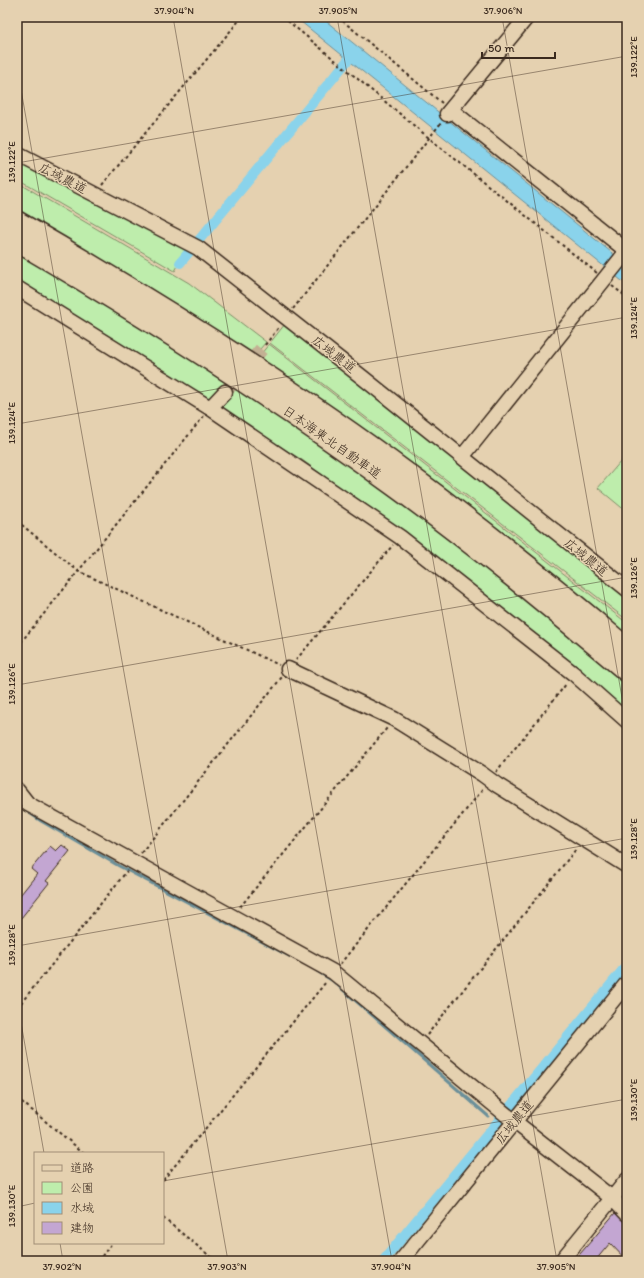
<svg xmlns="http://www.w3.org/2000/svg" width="644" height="1278" font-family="Itim,'Klee One',sans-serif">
<rect width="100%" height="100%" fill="#e5d1b0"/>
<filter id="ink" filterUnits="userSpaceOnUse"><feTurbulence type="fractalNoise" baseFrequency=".025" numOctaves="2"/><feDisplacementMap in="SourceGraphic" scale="8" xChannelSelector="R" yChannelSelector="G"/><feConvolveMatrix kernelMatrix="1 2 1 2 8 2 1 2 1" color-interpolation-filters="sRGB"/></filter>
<g filter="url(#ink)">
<path fill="#beedac" stroke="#7c8c65" d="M17 158 188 248 175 271 17 179Z
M17 182 189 283 266 342 254 356 17 211Z
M17 251 232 385 231 386 226 392 209 399 203 397 49 299 17 280Z
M285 324 445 450 627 597V620L270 343Z
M269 344 627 623V637L257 359Z
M235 386 426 517 627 681V713L537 635 437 558 302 460 224 411 223 404Z
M627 454V512L598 488Z"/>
<path fill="#8ad3eb" stroke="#6a8f99" d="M295 17H321L627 265V285Z"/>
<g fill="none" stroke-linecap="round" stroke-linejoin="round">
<path stroke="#6a8f99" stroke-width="3" d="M17 804 41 821 119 866 289 956
M317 971 333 981 488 1116"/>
<path stroke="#8ad3eb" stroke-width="10" d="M180 263 353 54
M383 1261 627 965"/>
</g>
<path fill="#c3a6d2" stroke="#3b2a1e" d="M62 845 70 851 46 881 49 883 17 923V899L37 874 31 869 50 846 56 851Z
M615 1213 627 1225V1261L610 1243 595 1261H574Z"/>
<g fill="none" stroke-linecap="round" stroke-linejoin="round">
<path stroke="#c3b093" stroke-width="14" stroke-dasharray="14 7" stroke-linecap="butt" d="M225 392 265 345"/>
<g stroke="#3b2a1e" stroke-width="17">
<path id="minor" d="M451 110 627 251
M447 114 527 17
M17 154 198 248 362 377 627 589
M17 288 210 408 400 537 574 674 627 721
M210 408 225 392
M462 457 627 251
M288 669 394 719 482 774 497 785 627 866
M17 790 28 804 333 972 515 1122 612 1198 627 1214
M401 1261 627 983
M561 1261 627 1180"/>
</g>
<g stroke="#3b2a1e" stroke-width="24">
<path id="highway" d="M17 222C152 300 285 383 410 476 485 531 557 589 627 649
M17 241C147 317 274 398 395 486 475 544 552 608 627 671"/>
</g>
<path stroke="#3b2a1e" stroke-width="2" stroke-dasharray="3 3" stroke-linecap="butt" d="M283 17 429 138 597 273
M338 17 442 103
M102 185 242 17
M612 286 627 297
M293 309 441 123
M265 345 279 327
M17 521 78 571 279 665
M17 647 204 416
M296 660 393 545
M496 772 567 683
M141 853 282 677
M240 907 387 728
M340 964 484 788
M17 1008 127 871
M427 1035 577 848
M17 1098 84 1153
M163 1180 326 982
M163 1218 216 1261
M98 1261 112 1243"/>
<use href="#minor" stroke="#e5d1b0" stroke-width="14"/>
<use href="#highway" stroke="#e5d1b0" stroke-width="21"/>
</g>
</g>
<path fill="none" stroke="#3b2a1e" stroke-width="1" stroke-opacity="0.45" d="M173 17 392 1261M337 17 557 1261M502 17 627 726M17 67 228 1261M17 163 627 56M17 424 627 317M17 685 627 577M17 946 627 838M17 1000 44 1153M163 1181 627 1099M17 1207 35 1203M60 1243 63 1261"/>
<g text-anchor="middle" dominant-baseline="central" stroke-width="3" stroke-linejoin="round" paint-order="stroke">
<g font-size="13" fill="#3b2a1e" stroke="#e5d1b0">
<text transform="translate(63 178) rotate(27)">広域農道</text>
<text transform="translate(334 354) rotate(38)">広域農道</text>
<text transform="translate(332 442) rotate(35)">日本海東北自動車道</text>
<text transform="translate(586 557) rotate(39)">広域農道</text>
<text transform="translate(514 1122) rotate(-51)">広域農道</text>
</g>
</g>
<rect width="644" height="1278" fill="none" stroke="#e5d1b0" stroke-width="44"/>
<rect x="34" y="1152" width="130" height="92" fill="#e5d1b0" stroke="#a18e76"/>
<rect x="42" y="1165" width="20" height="6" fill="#e5d1b0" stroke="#a18e76"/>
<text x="70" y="1172" font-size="12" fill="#3b2a1e">道路</text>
<rect x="42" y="1182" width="20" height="12" fill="#beedac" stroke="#a18e76"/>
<text x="70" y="1192" font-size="12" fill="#3b2a1e">公園</text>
<rect x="42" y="1202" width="20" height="12" fill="#8ad3eb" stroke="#a18e76"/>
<text x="70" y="1212" font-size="12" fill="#3b2a1e">水域</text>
<rect x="42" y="1222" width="20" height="12" fill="#c3a6d2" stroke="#a18e76"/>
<text x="70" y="1232" font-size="12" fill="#3b2a1e">建物</text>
<path d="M482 52v6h73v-6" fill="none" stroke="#3b2a1e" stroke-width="2"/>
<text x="488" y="52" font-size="12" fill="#3b2a1e" stroke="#e5d1b0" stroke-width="3" paint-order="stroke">50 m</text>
<rect x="22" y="22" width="600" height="1234" fill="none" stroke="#3b2a1e" stroke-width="1.5"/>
<g font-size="10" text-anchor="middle" fill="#3b2a1e">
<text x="174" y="14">37.904°N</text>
<text x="338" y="14">37.905°N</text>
<text x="503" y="14">37.906°N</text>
<text transform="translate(633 57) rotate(-90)" y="4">139.122°E</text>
<text transform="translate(11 162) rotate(-90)" y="4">139.122°E</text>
<text transform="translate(633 318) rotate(-90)" y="4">139.124°E</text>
<text transform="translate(11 423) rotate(-90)" y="4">139.124°E</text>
<text transform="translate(633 578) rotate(-90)" y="4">139.126°E</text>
<text transform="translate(11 684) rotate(-90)" y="4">139.126°E</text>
<text transform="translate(633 839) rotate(-90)" y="4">139.128°E</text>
<text transform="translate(11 945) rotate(-90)" y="4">139.128°E</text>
<text transform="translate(633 1100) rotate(-90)" y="4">139.130°E</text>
<text transform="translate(11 1206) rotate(-90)" y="4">139.130°E</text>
<text x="62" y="1270">37.902°N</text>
<text x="227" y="1270">37.903°N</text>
<text x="391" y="1270">37.904°N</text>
<text x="556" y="1270">37.905°N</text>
</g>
</svg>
